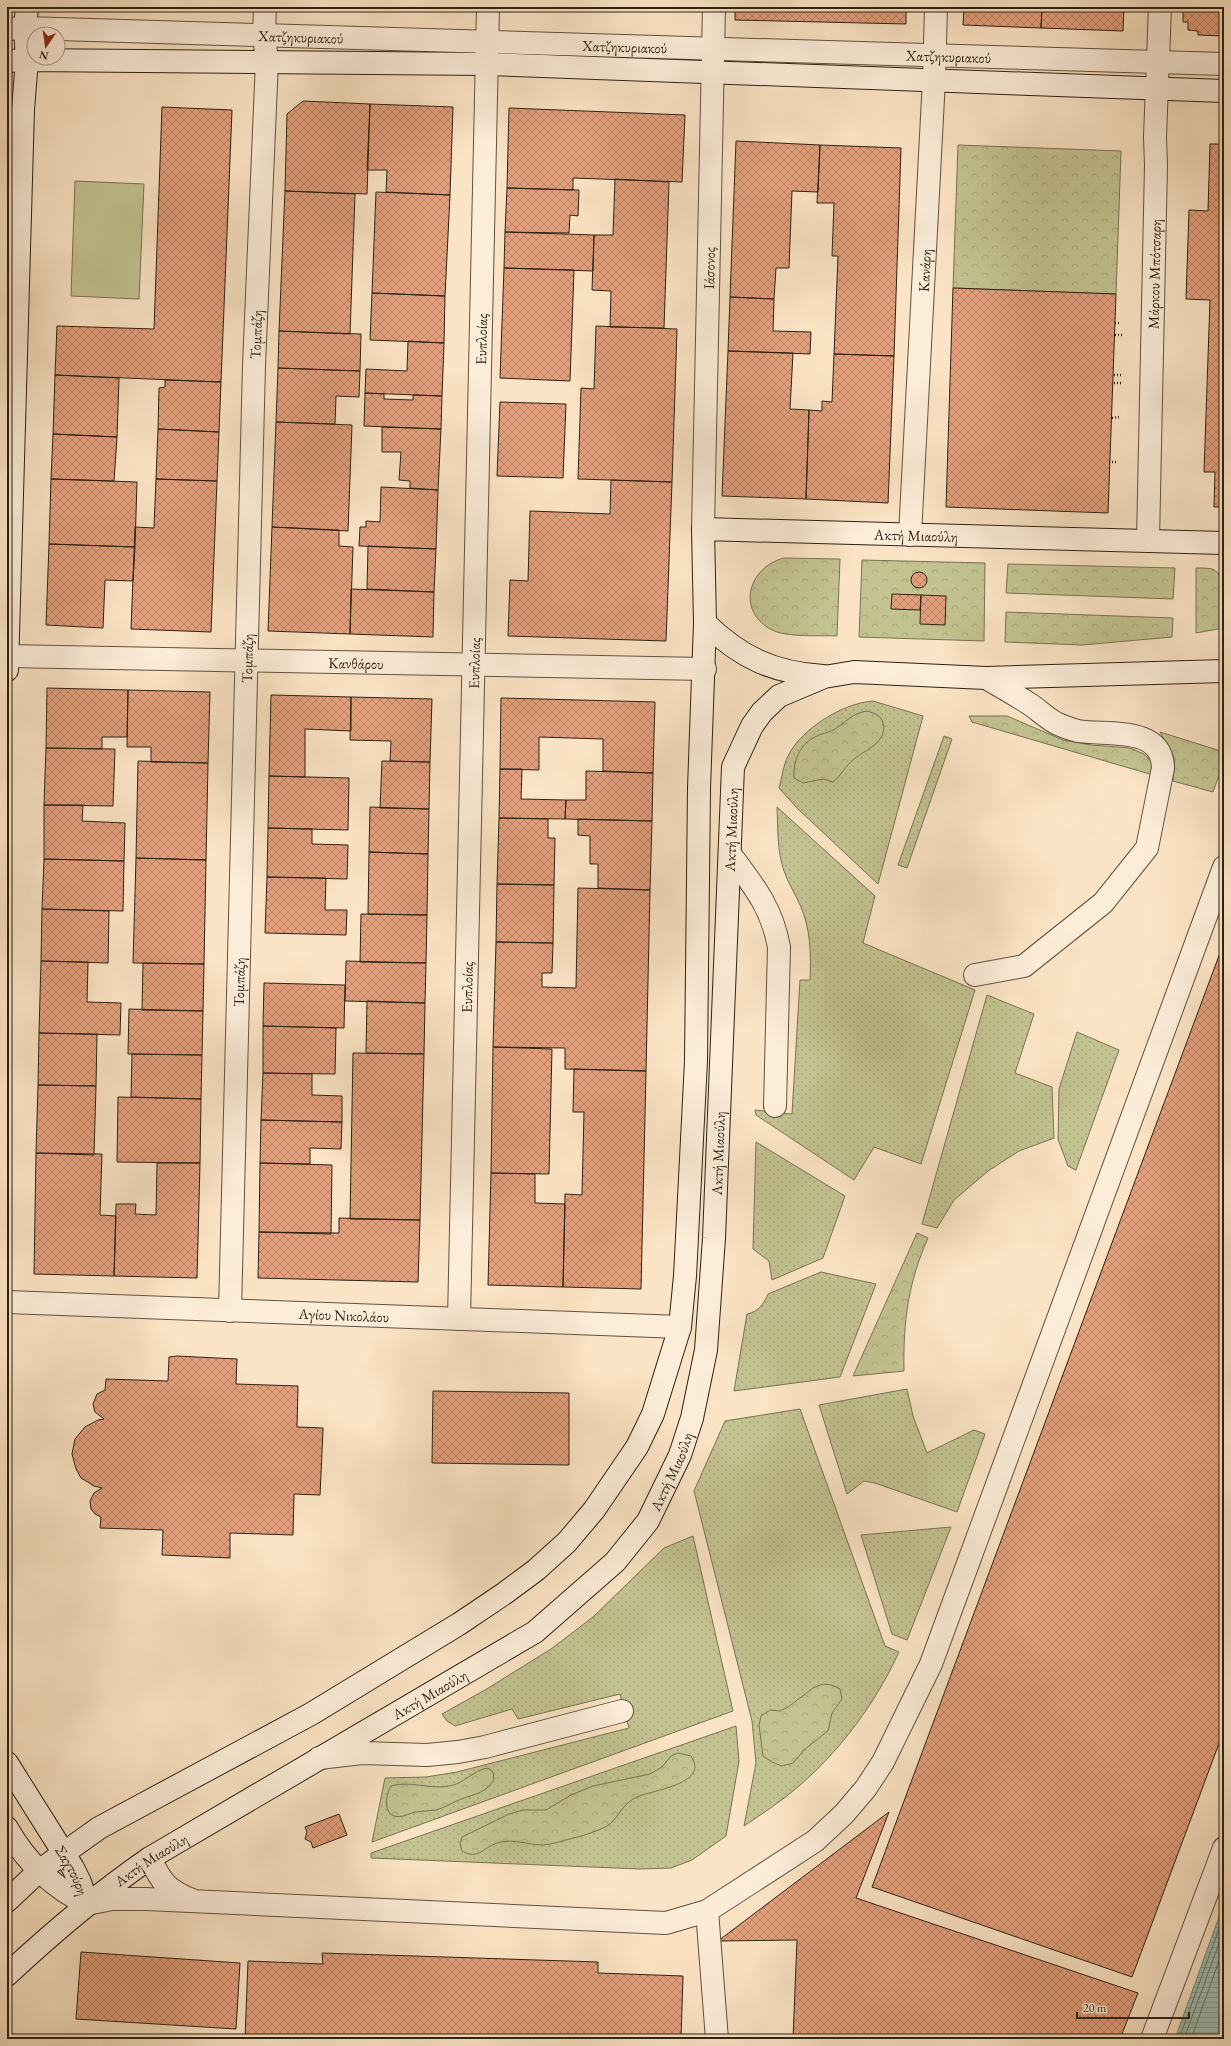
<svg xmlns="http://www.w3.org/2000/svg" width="1231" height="2046" font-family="'EB Garamond',serif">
<defs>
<pattern id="grass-dots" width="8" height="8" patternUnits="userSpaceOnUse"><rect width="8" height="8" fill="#c3c391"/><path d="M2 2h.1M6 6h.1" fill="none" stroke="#a8a77c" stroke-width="1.8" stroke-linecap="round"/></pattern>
<pattern id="forest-crowns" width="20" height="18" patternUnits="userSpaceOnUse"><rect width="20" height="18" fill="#c3c391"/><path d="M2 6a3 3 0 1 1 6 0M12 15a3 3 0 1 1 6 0" fill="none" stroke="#a8a77c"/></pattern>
<pattern id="water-rules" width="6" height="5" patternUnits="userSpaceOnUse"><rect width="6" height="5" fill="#9fbfb4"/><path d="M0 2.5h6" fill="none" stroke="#89a49a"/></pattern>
<pattern id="building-cross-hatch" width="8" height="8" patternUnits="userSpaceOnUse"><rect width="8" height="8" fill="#e4a07d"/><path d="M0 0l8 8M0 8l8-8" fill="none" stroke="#b98265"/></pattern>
</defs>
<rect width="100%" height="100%" fill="#fbe4c5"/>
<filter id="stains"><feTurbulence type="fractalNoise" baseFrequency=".005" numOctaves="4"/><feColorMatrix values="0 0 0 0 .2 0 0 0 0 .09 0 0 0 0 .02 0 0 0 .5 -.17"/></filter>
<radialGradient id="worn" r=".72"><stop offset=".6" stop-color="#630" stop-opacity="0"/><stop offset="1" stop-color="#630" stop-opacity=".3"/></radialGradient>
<path fill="url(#grass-dots)" stroke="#787252" d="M873 701 923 716 878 884 798 809 779 788C782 778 783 766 788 756 801 729 843 703 873 701Z
M944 736 952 739 907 868 898 865Z
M777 807 875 896 863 943 975 990 921 1164 874 1147 854 1180 756 1115 755 1110 792 1114 800 980H810C811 954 811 929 800 905 795 893 788 883 784 871 777 851 778 828 777 807Z
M987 995 1034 1014 1015 1073 1052 1087 1054 1138 1019 1151 988 1171 954 1200 937 1228 922 1224Z
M1077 1032 1119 1050 1076 1170 1068 1166 1058 1139 1059 1089Z
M756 1142 845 1196 823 1258 772 1280 769 1261 753 1249Z
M821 1272 876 1284 840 1377 734 1391 747 1314C758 1312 764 1304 768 1294Z
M907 1389 913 1416 927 1453 974 1430 985 1434 957 1512 875 1483 864 1481 847 1494 819 1405Z
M800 1409 885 1646 899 1652C876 1702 841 1750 799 1786 782 1801 763 1813 744 1826L756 1763 752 1721 694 1491 725 1421Z
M951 1527 907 1640 892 1634 861 1535Z
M693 1536 733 1711 372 1842 385 1778 426 1777 457 1772 629 1728 620 1694 518 1719 512 1709 455 1726 447 1721 442 1714 485 1690 551 1649 593 1617 664 1548Z
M736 1726 739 1761 726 1836 692 1860 671 1868 640 1869 371 1858V1853Z"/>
<path fill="url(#forest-crowns)" stroke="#787252" d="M958 145 1121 151 1116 294 953 288Z
M784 558 840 559 837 636C819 635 785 638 770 629 736 609 749 567 784 558Z
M862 560 985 563 984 641 859 637Z
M1008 564 1175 568 1173 599 1006 593Z
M1196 568C1201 568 1207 568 1212 569 1229 575 1224 610 1224 625L1218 629 1196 633Z
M1006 612 1173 618 1172 637 1082 645 1005 642Z
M867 711C874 713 881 715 883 723 888 742 865 750 854 759 845 766 841 776 833 782L823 779 803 783 794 778C793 762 799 745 815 737 821 733 829 733 835 729 846 722 853 713 867 711Z
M969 716H1007L1063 740 1091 745 1130 748 1144 754 1148 758 1152 764 1153 775 972 722Z
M1160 732 1224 752V762L1213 792 1173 781 1175 759Z
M917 1233 928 1238C908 1283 903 1322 904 1371L853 1376Z
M823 1684 832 1685 840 1689 842 1699 832 1713 828 1731 805 1749 793 1763 782 1766 772 1762 763 1756 759 1725 761 1716 770 1710 780 1711 788 1707 813 1688Z
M678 1753 691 1756C711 1785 649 1790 635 1798 622 1805 619 1816 610 1824 604 1829 580 1837 573 1838 563 1841 553 1844 543 1845 529 1845 515 1839 501 1842 484 1845 480 1861 462 1851L460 1844 462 1837 509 1814 523 1810H546L571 1795 593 1786 650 1774 662 1767 671 1756Z
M488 1768 493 1772 494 1779C486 1794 473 1794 459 1800 451 1803 444 1808 436 1810 429 1811 422 1811 415 1812 408 1814 402 1818 394 1816 383 1812 386 1794 391 1786 410 1780 429 1790 449 1786 464 1784 473 1770 488 1768Z"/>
<path fill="#c3c391" stroke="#787252" d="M75 181 144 184 139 299 71 296Z"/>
<path fill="url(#water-rules)" stroke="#718074" d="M1224 1903V2039H1175Z"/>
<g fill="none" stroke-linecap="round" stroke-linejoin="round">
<path stroke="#667064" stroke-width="1" d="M1179 2039 1224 1915
M1184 2039 1224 1930
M1191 2039 1224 1947"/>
</g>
<path fill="url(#building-cross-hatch)" stroke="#2c2113" d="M398 7H456V10Z
M539 7H598V9Z
M598 7H679V11L598 9Z
M735 7H906V24L735 20Z
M964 7H1042L1041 28 963 25Z
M1042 7H1124L1123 31 1041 28Z
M1183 7H1224V36L1198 35V31L1188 30V22H1183Z
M303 101 370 104 367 194 285 191 287 114Z
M370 104 453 107 450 195 386 192 387 170H367Z
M162 107 232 110 221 382 55 375 57 326 154 329Z
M509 108 685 115 682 182 573 178V190L507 188Z
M736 141 820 145 818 192 792 191 789 268H776L774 299 730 297Z
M1210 144H1220L1219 158H1224V507H1214L1215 472H1204L1210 300 1186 299 1189 210 1208 211Z
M820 145 901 148 894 356 834 354 838 256H832L834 203H817Z
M615 179 669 182 664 328 610 327 611 291 592 290 594 235H613Z
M507 188 579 190 578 216 570 215 569 233 505 232Z
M285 191 355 194 350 334 279 331Z
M376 192 450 195 445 296 372 293Z
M505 232 594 235 593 271 504 268Z
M504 268 574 270 570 381 500 378Z
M953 288 1116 294 1108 513 946 507Z
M372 293 445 296 444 343 370 340Z
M730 297 774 299 773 331 811 332 810 354 728 351Z
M596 326 677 329 672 482 578 479 581 388 594 389Z
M279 331 361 334 360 371 278 368Z
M408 341 444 343 442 396 365 393 366 369 407 371Z
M728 351 793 353 790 409 809 410 806 499 722 496Z
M834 354 894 356 888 503 806 499 809 410 822 411V401L832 402Z
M278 368 360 371 359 397 336 396 335 424 276 422Z
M55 375 119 378 117 437 53 434Z
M165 380 221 382 219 432 158 429 159 388 165 387Z
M365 393 384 394V399L413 400V395L442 396 441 429 364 426Z
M500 402 566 404 563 478 497 476Z
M276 422 352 425 348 531 272 527Z
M382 427 441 429 438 490 410 488V481L399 480 401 452H382Z
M158 429 219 432 217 481 156 479Z
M53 434 117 437 114 481 51 479Z
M51 479 137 482 135 547 49 544Z
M156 479 217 481 211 632 131 629 135 527 154 528Z
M611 480 672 482 666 641 508 636 510 580 528 581 530 511 610 514Z
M381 487 438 490 436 549 359 546 360 527H366V521L380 522Z
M272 527 339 530V546L353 547 350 634 268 631Z
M49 544 135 547 133 581 105 580 103 628 46 625Z
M368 546 436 549 434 592 367 589Z
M911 580a8 8 0 1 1 16 0a8 8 0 1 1-16 0Z
M351 589 434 592 433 637 350 634Z
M892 594 921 595 920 610 891 609Z
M921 595 946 596 945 625 920 624Z
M47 688 128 690 127 737H102V749L46 748Z
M128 690 210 692 208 763 151 762V747H127Z
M271 695 351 697V731L305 729V777L269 776Z
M351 697 432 699 430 762 390 761 391 741 350 740Z
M501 698 655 702 653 773 603 771V739L539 737V770L500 769Z
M46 748 115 749 113 806 44 805Z
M138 761 208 763 206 860 136 858Z
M382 761 430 762 429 809 380 808Z
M500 769H522L521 799 566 800 565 819 499 818Z
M586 771 653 773 652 821 565 819 566 800H586Z
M269 776 349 778 348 830 268 828Z
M44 805H83L82 821 125 823 124 861 44 859Z
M370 807 429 809 428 854 369 852Z
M499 818 548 819V838H555L554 885 497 884Z
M578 819 652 821 650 890 598 888V864H590V836L578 835Z
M268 828 312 829V844L348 845 347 879 267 877Z
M369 852 428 854 427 915 368 914Z
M136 858 206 860 204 964 133 963Z
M44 859 124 861 123 911 42 909Z
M267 877 326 878 325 910H347L346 935 265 933Z
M497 884 554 885 553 943 496 942Z
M578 888 650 890 646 1071 565 1069V1048L493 1047 496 942 553 943 552 973H542V987L576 988Z
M42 909 109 911 108 963 41 961Z
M361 914 427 915 426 963 360 962Z
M1220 953 1224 954V1730L1132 1977 872 1887Z
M41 961 88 962 87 1002 121 1003 120 1035 39 1033Z
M346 961 426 963 425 1003 345 1001Z
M143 963 204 964 203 1011 142 1010Z
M264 983 345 985 344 1028 263 1026Z
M367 1001 425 1003 424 1054 366 1053Z
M129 1009 203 1011 202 1055 128 1054Z
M263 1026 336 1028 335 1074 263 1073Z
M39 1033 97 1034 96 1086 38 1085Z
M493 1047 552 1049 549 1174 491 1173Z
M353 1053 424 1054 420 1220 350 1219Z
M132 1054 202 1055 201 1099 131 1097Z
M574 1069 646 1071 641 1289 563 1287 565 1194 582 1195 584 1112H573Z
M263 1073 312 1074V1095L342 1096V1122L261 1120Z
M38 1085 96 1086 94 1155 36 1153Z
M118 1097 201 1099 200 1163 117 1162Z
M261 1120 342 1122 341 1149 310 1148V1164L260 1163Z
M36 1153 102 1154 100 1215 116 1216 114 1276 34 1274Z
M157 1163H200L197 1278 114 1276 116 1204H136L135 1214 156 1215Z
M260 1163 332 1165 331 1234 259 1232Z
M491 1173 535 1174V1203L565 1204 563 1287 488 1285Z
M339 1218 420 1220 418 1282 258 1278 259 1232 339 1233Z
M177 1356 237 1359 236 1384 298 1386 297 1427 323 1428V1430L320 1495 294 1494 293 1535 230 1533V1558L162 1555 163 1530 100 1528 101 1517 95 1514 91 1509 90 1501 94 1493 102 1488 94 1486 86 1481 81 1478 76 1469 72 1454 75 1439 85 1427 98 1420 104 1419 95 1412 93 1404 97 1394 105 1390 106 1379 168 1381 169 1357Z
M433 1391 569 1393V1465L432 1463Z
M889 1812 856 1898 1138 1993 1120 2039H793L797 1940 718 1941Z
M339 1814 347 1835 313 1848 311 1842 305 1839 307 1832 305 1827Z
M81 1952 240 1963 236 2029 76 2019Z
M322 1953 598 1962V1973L683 1976 681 2039H245L248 1961 323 1964Z"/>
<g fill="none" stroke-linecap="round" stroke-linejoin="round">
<g stroke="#605240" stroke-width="24">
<path id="lane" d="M730 854C754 886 772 908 779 947L775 1106
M975 975 1024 966 1103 903 1147 848 1163 768C1162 725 1107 736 1078 731 1071 729 1064 727 1058 724 1047 719 1038 709 1028 703 1014 694 1000 686 986 678
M319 1758 362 1753 427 1755 458 1752 485 1747 622 1711
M150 1858C161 1882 167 1890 192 1900
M87 1904 112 1899H146L666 1923 707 1911 815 1841 844 1814 866 1788 883 1762 931 1664 1224 867
M707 1911 717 2039
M1152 2039 1224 1848"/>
</g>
<g stroke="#605240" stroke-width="24">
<g id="street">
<path id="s1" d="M7 29 25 28 1224 64"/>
<path id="s2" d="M703 529 714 7"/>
<path id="s3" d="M910 535 934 79 936 7"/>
<path id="s4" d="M1148 540 1156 165 1155 137 1160 7"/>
<path id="s5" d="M7 656 705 669"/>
<path id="s6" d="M7 1302 680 1327"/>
<path id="s7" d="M230 1311 254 365 267 61 264 35 265 7"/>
<path id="s8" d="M459 1319 488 7"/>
</g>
</g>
<g stroke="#2c2113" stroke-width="24">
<g id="secondary">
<path d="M7 61 27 60 487 64 1224 91"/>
<path d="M705 623C740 657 773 673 823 676"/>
<path d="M7 670 23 109 27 60 25 28 27 7"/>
<path id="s9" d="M7 1763 73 1868 80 1882 87 1904"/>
<path d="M7 1828C26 1862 52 1887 87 1904"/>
<path id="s10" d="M7 1901 39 1871 99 1828 311 1714 459 1624 505 1593 536 1570 567 1542 594 1510 637 1447 653 1414 680 1327 685 1276 696 1061 699 788 705 623 703 529 1224 543"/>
<path id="s11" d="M7 1975C52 1933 99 1893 150 1858L535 1632 615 1562 648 1521 680 1455 692 1418 706 1350 714 1238 733 767 752 726 762 712 779 696 824 677 854 672 986 678 1224 671"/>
</g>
</g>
<path stroke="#2c2113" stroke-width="2.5" stroke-dasharray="1 2" stroke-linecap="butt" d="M1115 323H1121
M1115 335H1122
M1114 375H1121
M1114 383H1121
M1112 418 1119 417
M1109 462H1117"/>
<use href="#lane" stroke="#fcedd9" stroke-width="22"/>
<use href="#street" stroke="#fcedd9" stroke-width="22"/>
<use href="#secondary" stroke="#fcedd9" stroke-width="22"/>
</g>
<g text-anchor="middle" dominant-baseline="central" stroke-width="3" stroke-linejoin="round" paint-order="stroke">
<g font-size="15" fill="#2c2113" stroke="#fcedd9">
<text stroke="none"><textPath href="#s1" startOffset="294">Χατζηκυριακού</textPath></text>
<text stroke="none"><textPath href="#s1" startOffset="618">Χατζηκυριακού</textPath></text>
<text stroke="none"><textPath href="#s1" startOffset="942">Χατζηκυριακού</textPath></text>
<text stroke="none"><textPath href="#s2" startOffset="261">Ιάσονος</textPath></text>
<text stroke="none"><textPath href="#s3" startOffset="265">Κανάρη</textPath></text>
<text stroke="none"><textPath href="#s4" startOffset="266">Μάρκου Μπότσαρη</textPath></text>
<text stroke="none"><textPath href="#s7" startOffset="977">Τομπάζη</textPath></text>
<text stroke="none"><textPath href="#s8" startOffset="980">Ευπλοίας</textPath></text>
<text stroke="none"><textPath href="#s10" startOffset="1925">Ακτή Μιαούλη</textPath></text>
<text stroke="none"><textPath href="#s7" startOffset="653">Τομπάζη</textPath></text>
<text stroke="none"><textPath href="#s5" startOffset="349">Κανθάρου</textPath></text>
<text stroke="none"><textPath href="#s8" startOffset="656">Ευπλοίας</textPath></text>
<text stroke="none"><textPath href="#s11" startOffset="1493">Ακτή Μιαούλη</textPath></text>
<text stroke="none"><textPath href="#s7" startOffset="329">Τομπάζη</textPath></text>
<text stroke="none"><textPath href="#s8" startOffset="332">Ευπλοίας</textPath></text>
<text stroke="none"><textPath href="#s11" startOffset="1169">Ακτή Μιαούλη</textPath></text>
<text stroke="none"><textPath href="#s6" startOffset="337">Αγίου Νικολάου</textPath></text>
<text stroke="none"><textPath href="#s11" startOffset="845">Ακτή Μιαούλη</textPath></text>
<text stroke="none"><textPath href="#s11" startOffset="509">Ακτή Μιαούλη</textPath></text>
<text stroke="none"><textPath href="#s11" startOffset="185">Ακτή Μιαούλη</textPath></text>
<text stroke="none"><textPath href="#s9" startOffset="126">Σαχτούρη</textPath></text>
</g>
</g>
<rect width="1231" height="2046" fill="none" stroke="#fbe4c5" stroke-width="24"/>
<rect x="8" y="8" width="1215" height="2030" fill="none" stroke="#2c2113" stroke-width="2"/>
<rect x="12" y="12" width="1207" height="2022" fill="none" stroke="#2c2113"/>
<g transform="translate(46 46) rotate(193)"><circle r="19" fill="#fcedd9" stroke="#a99b8a"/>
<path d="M0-3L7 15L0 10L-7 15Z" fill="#8f2418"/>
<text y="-6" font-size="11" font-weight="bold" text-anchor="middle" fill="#2c2113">N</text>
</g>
<path d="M1077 2012v6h112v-6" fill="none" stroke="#2c2113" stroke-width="2"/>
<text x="1083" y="2012" font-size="12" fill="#2c2113" stroke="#fcedd9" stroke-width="3" paint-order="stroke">20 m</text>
<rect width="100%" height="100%" filter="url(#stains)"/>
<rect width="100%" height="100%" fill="url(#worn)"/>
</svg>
